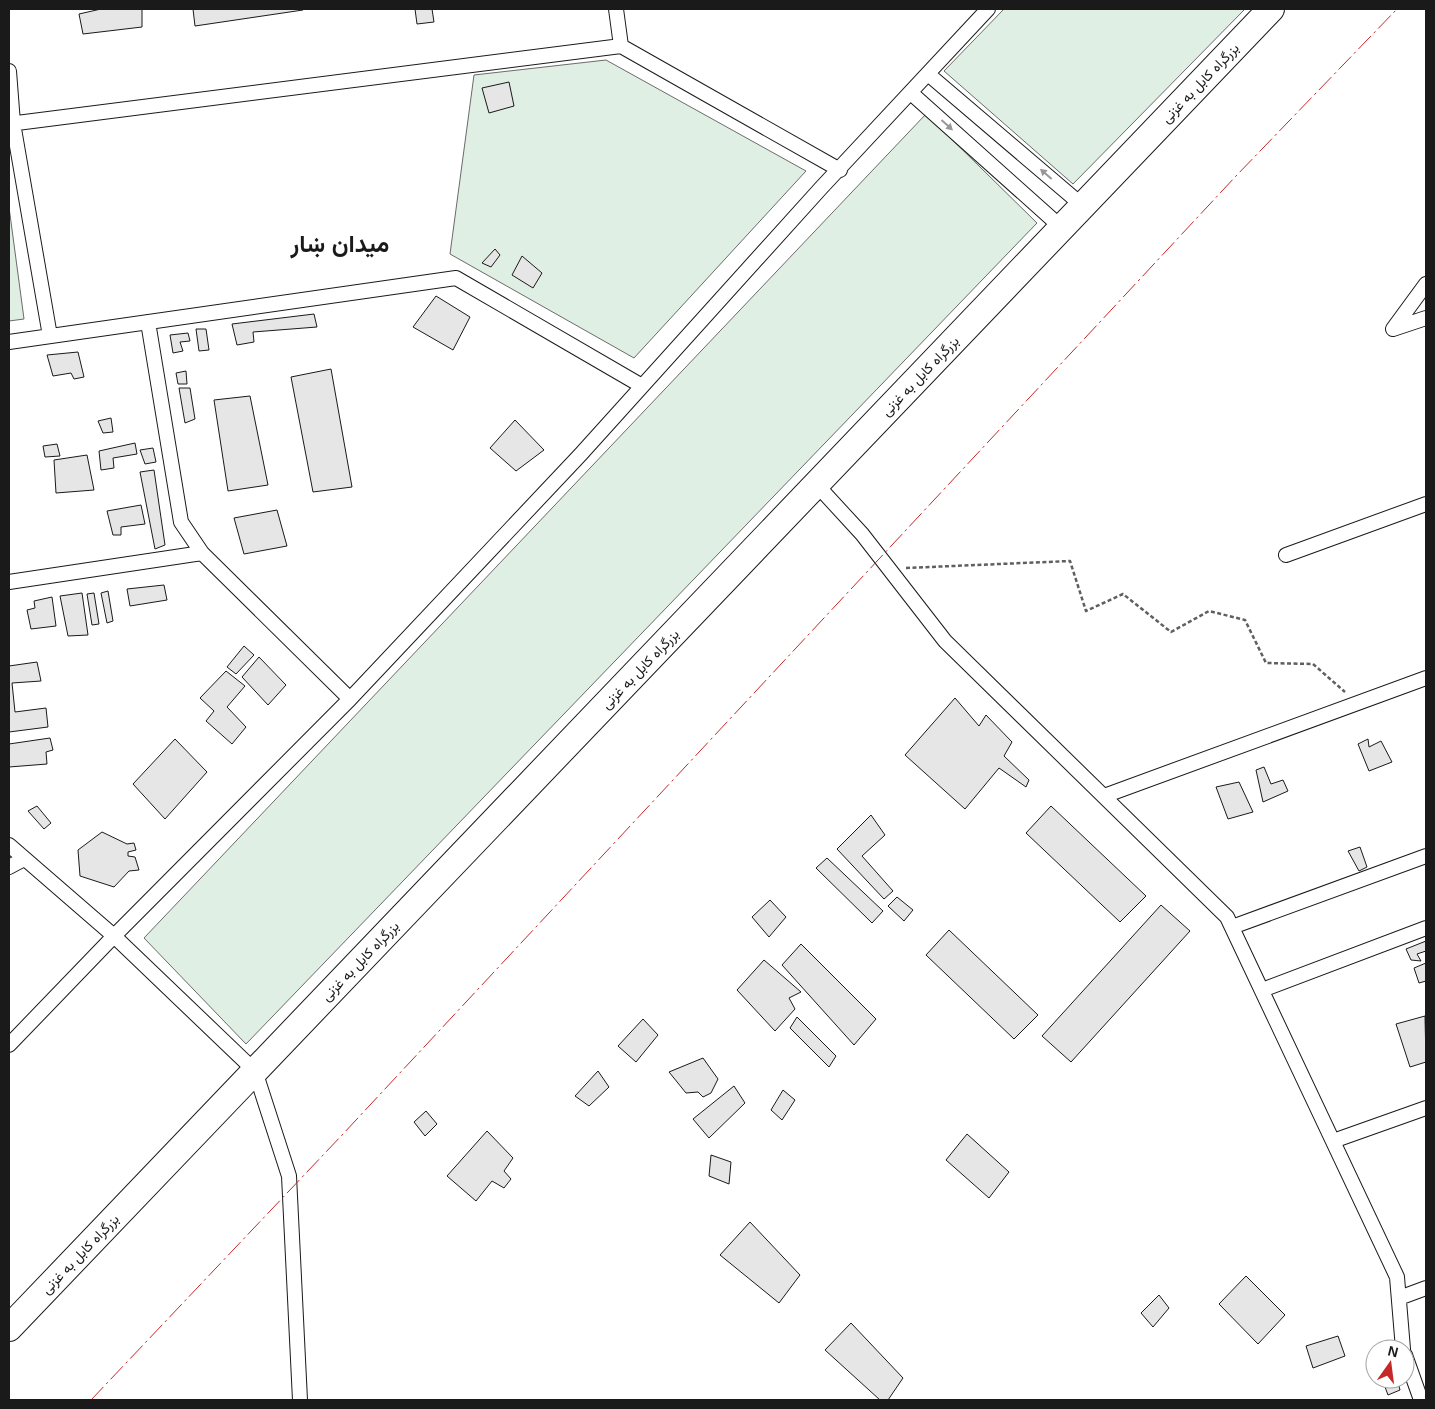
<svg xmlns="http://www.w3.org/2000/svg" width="1435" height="1409" font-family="Arial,Vazirmatn,sans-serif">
<rect width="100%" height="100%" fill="#fff"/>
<path fill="#e0efe3" stroke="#6a6a6a" d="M1004 9H1245L1073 184 944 71Z
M606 60 806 171 634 358 450 254 474 75Z
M926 114 1037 223 246 1044 144 938Z
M9 207 24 319 9 321Z"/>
<path fill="#e6e6e6" stroke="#1a1a1a" d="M101 9H142V27L83 34 79 14Z
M193 9H303V10L195 26Z
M415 9H432L434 22 417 24Z
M509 82 514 106 489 113 482 88Z
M495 249 500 255 491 267 482 263Z
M522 256 542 273 533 288 512 275Z
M436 296 470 317 453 350 413 327Z
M314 314 317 327 253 332 254 342 237 345 232 324Z
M196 329H206L209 350 199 351Z
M188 333 190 341 180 342 183 351 173 353 170 335Z
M78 352 84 377 74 379 71 373 53 376 47 355Z
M331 369 352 487 313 492 291 377Z
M186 371 187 384H178L176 373Z
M179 388H190L195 419 185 423Z
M250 396 268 485 228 491 214 400Z
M111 418 113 432 103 433 98 421Z
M515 420 544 450 516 471 490 448Z
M135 443 137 454 113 458 114 468 101 470 99 451Z
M57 444 60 456 45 457 43 446Z
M153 448 156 462 145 464 140 450Z
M87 455 94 490 56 493 54 460Z
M154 470 165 545 155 549 140 472Z
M141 505 145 524 121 527V535H113L107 511Z
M277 510 287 546 244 554 234 518Z
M164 585 167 600 130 606 127 589Z
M108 591 113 621 107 623 101 593Z
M82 593 88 635 68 636 60 596Z
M94 593 99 624 92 625 87 594Z
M52 597 56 626 31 629 27 610 35 608 34 601Z
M244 646 254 655 236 674 227 667Z
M259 657 286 685 268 705 242 677Z
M37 662 41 681 12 683 15 712 46 708 48 727 9 732V666Z
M226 671 245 686 227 707 246 727 232 744 206 721 214 711 200 698Z
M955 698 979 726 986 715 1012 742 1004 756 1029 780 1026 787 999 768 965 809 905 755Z
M50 738 53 750 46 752 47 764 9 767V744Z
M175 739 207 772 165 819 133 784Z
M1368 739 1369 747 1381 741 1392 762 1369 771 1358 744Z
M1264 767 1271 784 1283 780 1288 791 1263 802 1256 770Z
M1239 782 1253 812 1228 819 1216 787Z
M37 806 51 823 44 829 28 811Z
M1051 806 1146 896 1120 922 1026 833Z
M871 815 885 835 862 856 893 891 884 899 837 849Z
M102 832 127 844 134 843 136 850 128 852V856L135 857 139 870 129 871 114 887 80 876 78 850Z
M1360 847 1367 867 1359 871 1348 851Z
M827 858 883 911 872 923 816 868Z
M897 897 913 910 904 921 888 906Z
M770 900 786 917 769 937 752 917Z
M1161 905 1190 931 1071 1062 1042 1036Z
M949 930 1038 1015 1014 1039 926 955Z
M1426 941V951L1417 954 1421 961 1411 960 1406 949Z
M801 944 876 1019 854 1045 782 965Z
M764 960 801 992 789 998 795 1009 775 1031 737 990Z
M1426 963V981L1419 983 1414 968Z
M1425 1016 1426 1062 1410 1067 1396 1024Z
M797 1017 836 1056 829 1067 790 1028Z
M643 1019 658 1035 636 1062 618 1046Z
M703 1058 718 1079 711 1093 703 1097 698 1092 686 1093 669 1072Z
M598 1071 609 1087 589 1106 575 1096Z
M734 1086 745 1103 709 1138 693 1119Z
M783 1090 795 1100 782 1120 771 1110Z
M426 1111 437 1124 425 1136 414 1122Z
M487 1131 513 1158 504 1171 511 1179 504 1188 492 1181 476 1201 447 1176Z
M967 1134 1009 1172 989 1198 946 1160Z
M711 1155 731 1162 729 1184 709 1176Z
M750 1222 800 1275 779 1303 720 1255Z
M1246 1276 1285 1315 1258 1344 1219 1304Z
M1159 1295 1169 1308 1153 1327 1141 1313Z
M851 1323 903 1378 888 1400H880L825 1350Z
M1338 1336 1345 1356 1313 1368 1306 1346Z
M1382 1379H1397L1400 1390 1388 1395Z"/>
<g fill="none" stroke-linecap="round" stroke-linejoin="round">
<g stroke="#1a1a1a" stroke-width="16">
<path id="street" d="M616 9 621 46
M9 71 13 123 50 336
M928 74 1083 206
M911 93 1062 228
M9 124 621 46 840 170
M148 322 181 522 202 553
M1393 329 1426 284
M1393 329 1426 318
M9 342 456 278 642 386
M816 484 862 534 945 641 1227 917 1397 1277 1403 1349
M1286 555 1426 504
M9 582 202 553 350 699
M1104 796 1426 678
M9 845 114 936 255 1071 289 1176 300 1400
M9 867 24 859
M1232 927 1426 856
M1262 990 1426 928
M9 1045 114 936 350 699 581 454 821 188 988 9
M1333 1141 1426 1108
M1399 1298 1426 1288
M1405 1355 1421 1400"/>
</g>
<g stroke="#1a1a1a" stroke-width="28">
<path id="highway" d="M9 1328 1271 9"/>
</g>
<path stroke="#5f5f5f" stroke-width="2.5" stroke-dasharray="4 2.5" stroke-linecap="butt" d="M906 568 1070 561 1086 611 1123 594 1171 632 1209 611 1245 620 1266 663 1313 664 1345 692"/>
<use href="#street" stroke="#fff" stroke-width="14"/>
<use href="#highway" stroke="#fff" stroke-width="26"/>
<path stroke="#c62828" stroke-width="1" stroke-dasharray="18 4 2.5 4" stroke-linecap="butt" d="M91 1400 343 1134 1236 176 1397 9"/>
</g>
<defs><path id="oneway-solid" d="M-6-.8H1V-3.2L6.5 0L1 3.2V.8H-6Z" transform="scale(1.25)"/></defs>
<g fill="#989898">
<use href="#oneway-solid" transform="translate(947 125) rotate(42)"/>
<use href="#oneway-solid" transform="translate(1046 174) rotate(-139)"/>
</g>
<g text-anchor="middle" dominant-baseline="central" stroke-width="4" stroke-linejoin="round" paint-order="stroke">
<g font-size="14" fill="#1a1a1a" stroke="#fff">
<text transform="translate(1200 83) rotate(-46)">بزرگراه کابل به غزنی</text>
<text transform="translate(920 376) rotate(-46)">بزرگراه کابل به غزنی</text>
<text transform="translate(640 669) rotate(-46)">بزرگراه کابل به غزنی</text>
<text transform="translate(360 961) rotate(-46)">بزرگراه کابل به غزنی</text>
<text transform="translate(80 1254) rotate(-46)">بزرگراه کابل به غزنی</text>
</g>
<g font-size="24" font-weight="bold" fill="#1a1a1a" stroke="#fff">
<text x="340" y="243">میدان ښار</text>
</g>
</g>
<rect width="1435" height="1409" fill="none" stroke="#1a1a1a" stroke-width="20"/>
<g transform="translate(1390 1364) rotate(14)"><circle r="24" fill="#ffffff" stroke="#a3a3a3"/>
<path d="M0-4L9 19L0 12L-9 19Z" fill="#c62828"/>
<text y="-8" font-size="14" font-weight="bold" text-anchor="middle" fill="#1a1a1a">N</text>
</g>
</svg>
